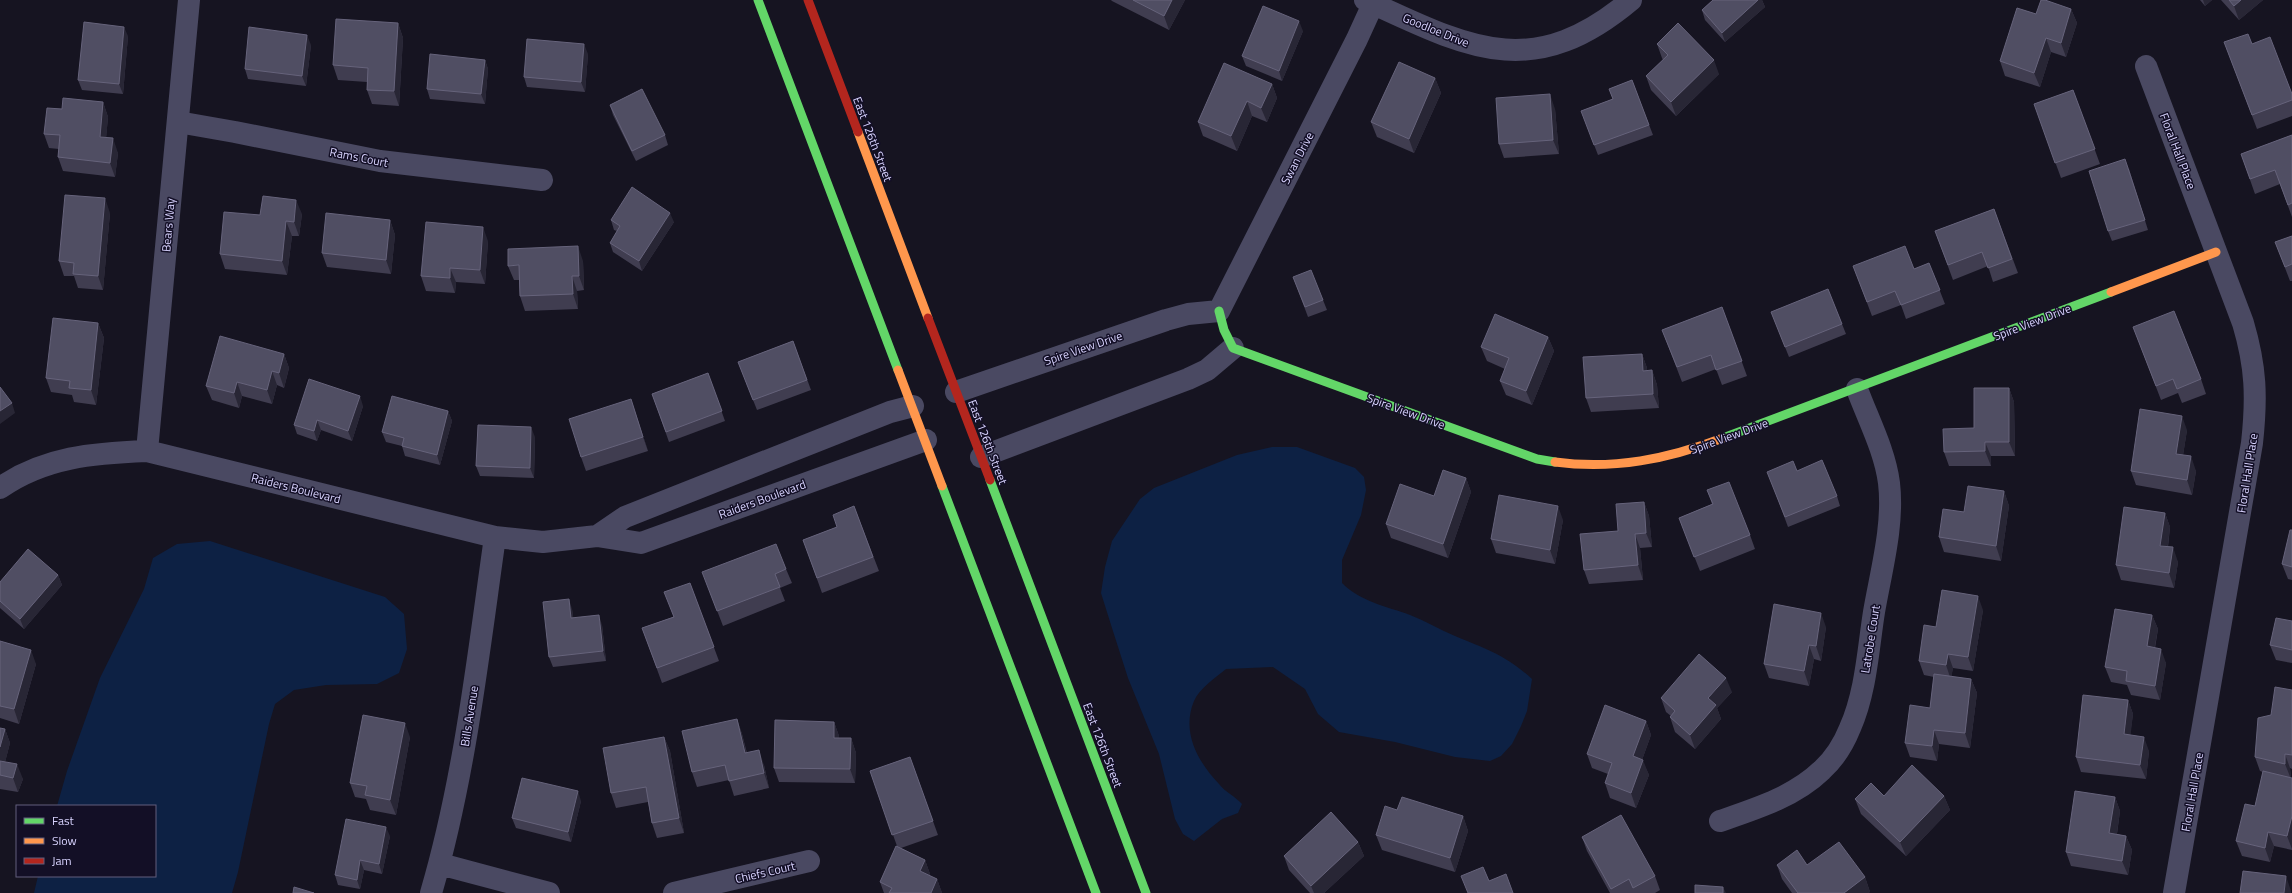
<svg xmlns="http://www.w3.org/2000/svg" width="2292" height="893" font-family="'Titillium Web',sans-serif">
<rect width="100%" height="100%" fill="#161421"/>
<path fill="#0d2144" d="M1272 447H1297L1355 468 1364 477 1366 490 1361 515 1342 560V583C1361 602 1386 606 1410 615 1426 621 1440 630 1455 636 1486 649 1506 655 1532 679L1527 711 1521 726 1512 744 1501 756 1490 761 1455 757 1395 742 1339 732 1318 714 1305 689 1273 667 1226 669C1216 677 1199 689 1194 701 1181 732 1198 762 1219 784 1225 792 1235 796 1242 804L1238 813 1222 819 1194 841 1183 834 1175 819 1159 754 1128 678 1112 628 1101 593 1105 567 1112 541 1140 499 1154 488 1237 455Z
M210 541 385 597 404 614 407 649 399 673 377 684 326 685 294 690 275 704 269 724 238 872 232 893H34L38 876H155V806H57L67 771 100 678 144 589 153 558 177 544Z"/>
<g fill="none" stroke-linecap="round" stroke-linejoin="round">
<path stroke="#4a4962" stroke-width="22" d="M1365 0C1469 48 1532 83 1631 0
M2146 66 2243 323C2256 367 2257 397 2252 443L2174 893
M178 122 235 132 380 161 542 180
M956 392 1166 320 1188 314 1219 311 1357 39 1373 4
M147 451 189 0
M981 457 1188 379 1207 370 1233 348
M0 488C44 457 94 453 147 451L495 537 543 542 597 536 641 543 926 440
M597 536 625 517 890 412 913 406
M1720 821C1755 809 1794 797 1822 770 1834 759 1844 743 1850 728 1866 692 1868 650 1874 612 1881 571 1894 525 1889 483 1885 451 1868 419 1857 389
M440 864 549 893
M431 893C465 777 478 656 495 537
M674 893 809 861"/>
<path stroke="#63d668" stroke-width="9" d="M758 0 898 370
M1219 311 1224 330 1233 348 1537 459 1555 462
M1723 438 2111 292
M990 480 1146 893
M942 486 1096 893"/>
<path stroke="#ff974d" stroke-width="9" d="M858 132 928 318
M2111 292 2216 252
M898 370 942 486
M1555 462C1614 470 1668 459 1723 438"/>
<path stroke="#b3261e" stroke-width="9" d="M808 0 858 132
M928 318 990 480"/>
</g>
<path fill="#403d50" d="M1111 0H1185L1169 30 1112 1Z
M1713 0H1762L1765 7 1725 42 1705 20 1702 10Z
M2200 0H2212L2205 6Z
M2221 0H2263L2239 20Z
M2071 9 2077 23 2066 57 2051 52 2040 87 2005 76 2000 61 2036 14Z
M398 23 403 38 399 106 372 104 367 90V82L338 80 333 65Z
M1303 31 1282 81 1246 66 1242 56Z
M128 36 123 94 82 90 78 80Z
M2224 42 2252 44 2292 94V116L2257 129Z
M1657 44 1719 74 1676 116 1651 90 1646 76 1663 60 1662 58Z
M311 45 306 86 248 79 245 69Z
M588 54 585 92 527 87 524 77Z
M485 60 488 69 485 104 430 99 427 89Z
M1435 78 1441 93 1414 153 1377 137 1371 122Z
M1632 80 1653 135 1598 155 1581 111 1613 99 1609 89Z
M1272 84 1277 98 1267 122 1252 116 1237 151 1203 136 1198 122Z
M2073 90 2100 164 2061 178 2034 104Z
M103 102 108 117 106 138 118 153 115 177 63 171 58 157 59 149 49 148 44 134 62 109Z
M610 105 665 135 668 145 636 161 613 115Z
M1555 109 1559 154 1504 158 1499 144Z
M2292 135V217L2280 184 2255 194 2241 154Z
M2129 169 2148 230 2112 241 2108 231Z
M1994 209 2018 273 1993 282 1988 266 1953 280 1935 231Z
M110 213 103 290 78 288 74 276H64L59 261Z
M302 214 299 236H292L287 275 225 269 220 254 260 215Z
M390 220 395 235 391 274 327 267 322 253Z
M611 220 674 222 642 271 613 252 610 243 617 231 614 230Z
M2292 236V281H2290L2275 242Z
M488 241 485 284 456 282 455 293 426 291 421 276Z
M583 261 584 290 577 291 578 309 525 311 520 296 519 280H514L508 266Z
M1929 263 1945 304 1906 319 1901 305 1872 316 1853 266 1914 269Z
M1293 277 1323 300 1327 310 1308 317Z
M1828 289 1846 334 1789 357 1771 312Z
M1722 307 1747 376 1722 385 1716 369 1682 382 1662 330Z
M98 323 104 338 96 405 74 402 72 395 51 392 46 378Z
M2133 327 2201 379 2206 394 2182 403 2178 393 2161 400Z
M1548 337 1554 351 1532 405 1506 395 1500 381 1505 369 1487 361 1481 347Z
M793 341 811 390 757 410 738 362Z
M284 354 289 368 284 388 277 385 272 404 242 396 239 408 212 400 206 386Z
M1642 354 1647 368V371L1652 370 1657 385 1659 408 1591 412 1586 398Z
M708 373 725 421 669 442 652 394Z
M2009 388 2014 402 2015 456H1991V466H1949L1944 452 1974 428Z
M631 399 648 451 586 471 581 457Z
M363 406 352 441 321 430 317 441 297 434 294 425Z
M448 411 452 421 440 465 405 456 402 446 386 442 382 432Z
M2187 430 2183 455 2196 471 2192 495 2136 485 2131 471Z
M535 437 534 478 480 476 476 466Z
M1797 471 1837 496 1840 506 1788 527 1771 481Z
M1466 478 1471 492 1448 558 1391 538 1386 524Z
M1707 490 1750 535 1755 549 1700 571 1679 518 1712 504Z
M2004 491 2009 506 2001 561 1944 552 1939 537Z
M1644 502 1649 516 1652 547 1640 548 1643 580 1589 584 1584 570Z
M854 506 879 571 822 593 803 540 837 527Z
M2165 513 2170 527 2168 547 2178 562 2174 588 2121 580 2116 565Z
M1563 520 1555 564 1496 553 1491 539Z
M2292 530V580L2288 579 2282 564Z
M786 569 792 583 780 588 785 601 723 626 708 587Z
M58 575 62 585 24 629 0 608V582Z
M690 583 719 661 662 683 642 628 673 617Z
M572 609 573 618 602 625 606 661 553 667 549 657Z
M1983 610 1973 671 1953 668 1951 677 1971 679 1977 693 1970 748 1939 744 1937 761 1910 757 1905 743 1930 708 1934 677 1924 675 1919 661Z
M2152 615 2158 629 2155 648 2166 663 2160 700 2131 695 2127 685 2111 682 2105 667Z
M2292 621V663L2276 660 2270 645Z
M1826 627 1821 661 1814 659 1809 686 1769 678 1764 664Z
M0 641 36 664 19 724 0 718Z
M2292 690V769L2290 768 2291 778H2292V850L2274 846 2270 862 2242 856 2236 841 2255 806 2263 772 2260 771 2255 757 2271 715Z
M1732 692 1717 708 1721 719 1695 749 1675 732 1670 717 1671 716 1666 712 1661 698Z
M2128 700 2133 714 2130 735 2149 751 2146 779 2081 772 2076 757Z
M737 719 742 734 747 753 764 765 769 788 734 796 729 780 697 787 692 772Z
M1646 721 1651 735 1642 760 1649 775 1636 808 1610 798 1605 783 1608 774 1592 768 1587 754Z
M834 722 839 736V738H851L856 753 855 783 779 782 774 768Z
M0 728 5 729 10 743 5 762 23 779 18 792 0 789Z
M410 737 396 815 370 810 366 799 355 797 350 783Z
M664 737 670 751 684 833 657 838 652 823 648 802 616 808 611 793Z
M910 757 938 835 901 848 925 860 930 874V876L937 879 942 893H884L880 882 897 846 870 771Z
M1944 796 1950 810 1906 856 1861 814 1855 799Z
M2115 797 2120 811 2117 834 2126 836 2132 850 2128 875 2071 866 2066 852Z
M581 801 571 842 516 828 512 818Z
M1397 810 1463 816 1468 831 1455 872 1382 850 1376 835Z
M390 836 382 874 364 870 360 889 338 885 335 875Z
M1582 837 1655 876 1660 890 1655 893H1610L1587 851Z
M1358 842 1364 856 1324 893H1310L1289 870 1284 856Z
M1777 865H1807L1865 877 1870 892 1868 893H1792L1782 879Z"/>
<path fill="#282635" d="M1172 0H1185L1169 30 1164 16Z
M1758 0H1762L1765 7 1725 42 1722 33Z
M2203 0H2212L2205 6Z
M2241 0H2263L2239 20 2234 6Z
M2071 9 2077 23 2066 57 2061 43Z
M1299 21 1303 31 1282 81 1279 71Z
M398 23 403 38 399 106 394 91Z
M124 27 128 36 123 94 119 84Z
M307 35 311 45 306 86 302 76Z
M2046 38 2051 52 2040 87 2034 73Z
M584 44 588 54 585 92 581 82Z
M485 60 488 69 485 104 481 94Z
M1714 60 1719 74 1676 116 1671 102Z
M1435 78 1441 93 1414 153 1409 139Z
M1272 84 1277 98 1267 122 1261 108Z
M1550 94 1555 109 1559 154 1553 140Z
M1247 101 1252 116 1237 151 1231 136Z
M103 102 108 117 105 151 100 137Z
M113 138 118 153 115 177 110 163Z
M2125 159 2129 169 2148 230 2145 220Z
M105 198 110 213 103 290 98 276Z
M296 200 302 214 299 236 294 222Z
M670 213 674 222 642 271 639 261Z
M390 220 395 235 391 274 386 260Z
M286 221 292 236 287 275 282 261Z
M483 227 488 241 485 284 480 270Z
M578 246 583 261 584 290 579 276Z
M450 268 456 282 455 293 450 278Z
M572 276 577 291 578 309 573 294Z
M98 323 104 338 96 405 91 390Z
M1548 337 1554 351 1532 405 1526 391Z
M284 354 289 368 284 388 279 373Z
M1642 354 1647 368 1648 385 1643 371Z
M1652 370 1657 385 1659 408 1653 394Z
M272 371 277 385 272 404 267 390Z
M237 382 242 396 239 408 234 393Z
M2009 388 2014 402 2015 456 2009 442Z
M360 396 363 406 352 441 348 431Z
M631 399 636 414 648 451 643 437Z
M12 403 15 413 0 424V411Z
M448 411 452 421 440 465 437 455Z
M2182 416 2187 430 2181 468 2176 454Z
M317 420 321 430 317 441 314 431Z
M531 427 535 437 534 478 530 468Z
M1985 442 1991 456V466L1985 451Z
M2191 456 2196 471 2192 495 2187 480Z
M1466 478 1471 492 1448 558 1443 544Z
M2004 491 2009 506 2001 561 1996 546Z
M1644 502 1649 516 1652 547 1646 533Z
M1558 506 1563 520 1555 564 1550 550Z
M2165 513 2170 527 2166 560 2160 546Z
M1635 534 1640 548 1643 580 1638 565Z
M2173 547 2178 562 2174 588 2169 573Z
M58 575 62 585 24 629 20 619Z
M1978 596 1983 610 1973 671 1968 657Z
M569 599 572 609 575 628 571 618Z
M1821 613 1826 627 1821 661 1816 646Z
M599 615 602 625 606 661 603 651Z
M2152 615 2158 629 2152 661 2147 646Z
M1809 645 1814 659 1809 686 1804 671Z
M2161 649 2166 663 2160 700 2155 686Z
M31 650 36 664 19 724 14 709Z
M1948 654 1953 668 1951 680 1946 665Z
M1726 678 1732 692 1717 708 1721 719 1695 749 1690 735 1708 698Z
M1971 679 1977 693 1970 748 1965 733Z
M2128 700 2133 714 2129 749 2124 734Z
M737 719 742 734 750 768 745 753Z
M1646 721 1651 735 1638 771 1633 756Z
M834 722 839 736V753L834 738Z
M405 723 410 737 396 815 390 800Z
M5 729 10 743 2 774 0 769V747Z
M1934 730 1939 744 1937 761 1932 746Z
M664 737 670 751 684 833 679 818Z
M2144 737 2149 751 2146 779 2140 765Z
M851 738 856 753 855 783 850 769Z
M759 750 764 765 769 788 764 773Z
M2285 754 2290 768 2291 779 2285 764Z
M1643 760 1649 775 1636 808 1631 793Z
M17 764 23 779 18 792 13 778Z
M578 791 581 801 571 842 568 832Z
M1944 796 1950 810 1906 856 1900 842Z
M2115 797 2120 811 2115 847 2109 833Z
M1463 816 1468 831 1455 872 1450 858Z
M2292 816V849L2287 836Z
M386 827 390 836 382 874 379 864Z
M2268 832 2274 846 2270 862 2265 848Z
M2126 836 2132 850 2128 875 2122 861Z
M1358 842 1364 856 1324 893H1314L1311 886Z
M360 860 364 870 360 889 357 880Z
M925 860 930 874 925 886 920 871Z
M2286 876 2291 891V893H2284Z
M1865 877 1870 892 1868 893H1844Z
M937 879 942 893H931Z
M1723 887 1726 893H1723Z"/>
<path fill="#504e63" stroke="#66637b" d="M1133 0H1172L1164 16Z
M1713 0H1758L1722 33 1702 10Z
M2041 0H2045L2071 9 2061 43 2046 38 2034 73 2000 61 2017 8 2036 14Z
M2229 0H2241L2234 6Z
M1263 6 1299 21 1279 71 1242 56Z
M336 19 398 23 394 91 367 90 368 68 333 65Z
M84 22 124 27 119 84 78 80Z
M1678 23 1714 60 1671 102 1646 76 1668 55 1657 44Z
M249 27 307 35 302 76 245 69Z
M2248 34 2252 44 2270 37 2292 94V100L2252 115 2224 42Z
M527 39 584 44 581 82 524 77Z
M430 54 485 60 481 94 427 89Z
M1399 62 1435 78 1409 139 1371 122Z
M1224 63 1272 84 1261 108 1247 101 1231 136 1198 122Z
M1632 80 1649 125 1594 145 1581 111 1613 99 1609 89Z
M642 89 665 135 632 151 610 105Z
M2073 90 2095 149 2055 163 2034 104Z
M1550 94 1553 140 1499 144 1496 98Z
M63 98 103 102 100 137 113 138 110 163 58 157 60 135 44 134 47 108 62 109Z
M2292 135V203L2288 205 2275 170 2250 179 2241 154Z
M2125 159 2145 220 2108 231 2089 171Z
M632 187 670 213 639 261 610 243 620 226 611 220Z
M65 195 105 198 98 276 73 274 74 263 59 261Z
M263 196 296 200 294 222 286 221 282 261 220 254 224 212 260 215Z
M1994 209 2012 259 1988 268 1982 252 1948 265 1935 231Z
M326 213 390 220 386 260 322 253Z
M426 222 483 227 480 270 450 268V278L421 276Z
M2292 236V264L2285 267 2275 242Z
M578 246 579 276H572L573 294 520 296 519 265 508 266V249Z
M1905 246 1914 269 1929 263 1940 290 1901 305 1895 291 1867 302 1853 266Z
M1311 270 1323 300 1305 307 1293 277Z
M1828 289 1842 324 1785 347 1771 312Z
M1722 307 1742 361 1716 370 1711 355 1677 367 1662 330Z
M2174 311 2201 379 2177 389 2173 379 2156 386 2133 327Z
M1495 314 1548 337 1526 391 1500 381 1509 358 1481 347Z
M53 318 98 323 91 390 69 388 70 381 46 378Z
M220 336 284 354 279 373 272 371 267 390 237 382 234 393 206 386Z
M793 341 807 380 753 400 738 362Z
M1642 354 1643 371 1652 370 1653 394 1586 398 1583 357Z
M708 373 722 411 666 432 652 394Z
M309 379 360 396 348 431 317 420 314 431 294 425Z
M0 387 12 403 0 411Z
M1974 388H2009V442H1985V451L1944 452 1943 429 1974 428Z
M392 396 448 411 437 455 402 446 404 438 382 432Z
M631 399 643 437 581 457 569 419Z
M2140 409 2182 416 2176 454 2191 456 2187 480 2131 471Z
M478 425 531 427 530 468 476 466Z
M1822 460 1837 496 1785 517 1767 472 1793 461 1797 471Z
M1443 470 1466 478 1443 544 1386 524 1400 484 1434 496Z
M1729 482 1750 535 1694 557 1679 518 1713 504 1707 490Z
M1968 486 2004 491 1996 546 1939 537 1943 509 1964 512Z
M1499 495 1558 506 1550 550 1491 539Z
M1644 502 1646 533 1635 534 1638 565 1584 570 1580 534 1618 531 1616 504Z
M854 506 873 557 817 578 803 540 837 527 833 515Z
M2124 507 2165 513 2160 546 2173 547 2169 573 2116 565Z
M2290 530H2292V567L2282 564Z
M776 544 786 569 775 574 780 587 717 611 702 572Z
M28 549 58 575 20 619 0 601V582Z
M690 583 714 647 657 668 642 628 674 617 664 592Z
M1942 590 1978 596 1968 657 1948 654 1946 665 1919 661 1924 625 1936 627Z
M569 599 571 618 599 615 603 651 549 657 543 602Z
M1774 604 1821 613 1816 646 1809 645 1804 671 1764 664Z
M2115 609 2152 615 2147 646 2161 649 2155 686 2126 681 2127 671 2105 667Z
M2276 618 2292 621V650L2270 645Z
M0 641 31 650 14 709 0 706Z
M1699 654 1726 678 1708 698 1716 705 1690 735 1670 717 1675 711 1661 698Z
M1934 674 1971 679 1965 733 1934 730 1932 746 1905 743 1910 705 1930 708Z
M2275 687 2292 690V755L2285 754V764L2255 757 2258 718 2271 715Z
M2083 695 2128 700 2124 734 2144 737 2140 765 2076 757Z
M1605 705 1646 721 1633 756 1643 760 1631 793 1605 783 1612 763 1587 754Z
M363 715 405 723 390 800 365 795 367 786 350 783Z
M737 719 745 753 759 750 764 773 729 781 725 765 692 772 682 731Z
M775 720 834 722V738H851L850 769 774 768Z
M0 728 5 729 0 747Z
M664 737 679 818 652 823 646 787 611 793 603 748Z
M910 757 933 821 892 835 870 771Z
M0 761 17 764 13 778 0 775Z
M1912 765 1944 796 1900 842 1855 799 1871 783 1884 796Z
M2263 771 2292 778V816L2287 836 2268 832 2265 848 2236 841 2245 804 2255 806Z
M522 778 578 791 568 832 512 818Z
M2075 791 2115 797 2109 833 2126 836 2122 861 2066 852Z
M1402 797 1463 816 1450 858 1376 835 1385 806 1397 810Z
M1331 812 1358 842 1311 886 1284 856Z
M1621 815 1655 876 1633 888 1629 879 1611 889 1582 837Z
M346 819 386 827 379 864 360 860 357 880 335 875Z
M1839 842 1865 877 1844 893H1798L1777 865 1797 850 1807 865Z
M896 846 925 860 920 871 937 879 931 893H889L892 888 880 882Z
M1483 867 1489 881 1506 874 1513 893H1468L1461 876Z
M2243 871 2286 876 2284 893H2240Z
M1695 885 1723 887V893H1695Z
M294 887 314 893H293Z"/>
<g text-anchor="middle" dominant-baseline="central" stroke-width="3" stroke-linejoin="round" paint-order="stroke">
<g font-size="12" fill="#d9d4ff" stroke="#130f26">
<text transform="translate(1436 30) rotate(22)">Goodloe Drive</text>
<text transform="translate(873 139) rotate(69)">East 126th Street</text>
<text transform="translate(2178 151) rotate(69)">Floral Hall Place</text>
<text transform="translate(359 157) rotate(11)">Rams Court</text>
<text transform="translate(1297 158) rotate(-63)">Swan Drive</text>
<text transform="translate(168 225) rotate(-85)">Bears Way</text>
<text transform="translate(2032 322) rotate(-21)">Spire View Drive</text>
<text transform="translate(1083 348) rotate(-19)">Spire View Drive</text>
<text transform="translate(1406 411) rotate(20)">Spire View Drive</text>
<text transform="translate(1729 436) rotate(-20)">Spire View Drive</text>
<text transform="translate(988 442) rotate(69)">East 126th Street</text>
<text transform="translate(2247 473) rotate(-81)">Floral Hall Place</text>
<text transform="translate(296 488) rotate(14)">Raiders Boulevard</text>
<text transform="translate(762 499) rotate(-20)">Raiders Boulevard</text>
<text transform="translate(1870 639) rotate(-81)">Latrobe Court</text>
<text transform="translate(469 716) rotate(-81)">Bills Avenue</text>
<text transform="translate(1103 745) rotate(69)">East 126th Street</text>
<text transform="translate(2192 792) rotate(-80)">Floral Hall Place</text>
<text transform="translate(765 872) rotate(-13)">Chiefs Court</text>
</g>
</g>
<rect x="16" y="805" width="140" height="72" fill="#130f26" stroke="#625e7d"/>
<rect x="24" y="818" width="20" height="6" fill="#63d668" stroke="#625e7d"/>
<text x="52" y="825" font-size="12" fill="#d9d4ff">Fast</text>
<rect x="24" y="838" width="20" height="6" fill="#ff974d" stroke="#625e7d"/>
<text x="52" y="845" font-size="12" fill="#d9d4ff">Slow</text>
<rect x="24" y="858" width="20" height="6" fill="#b3261e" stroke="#625e7d"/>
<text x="52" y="865" font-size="12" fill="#d9d4ff">Jam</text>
</svg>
